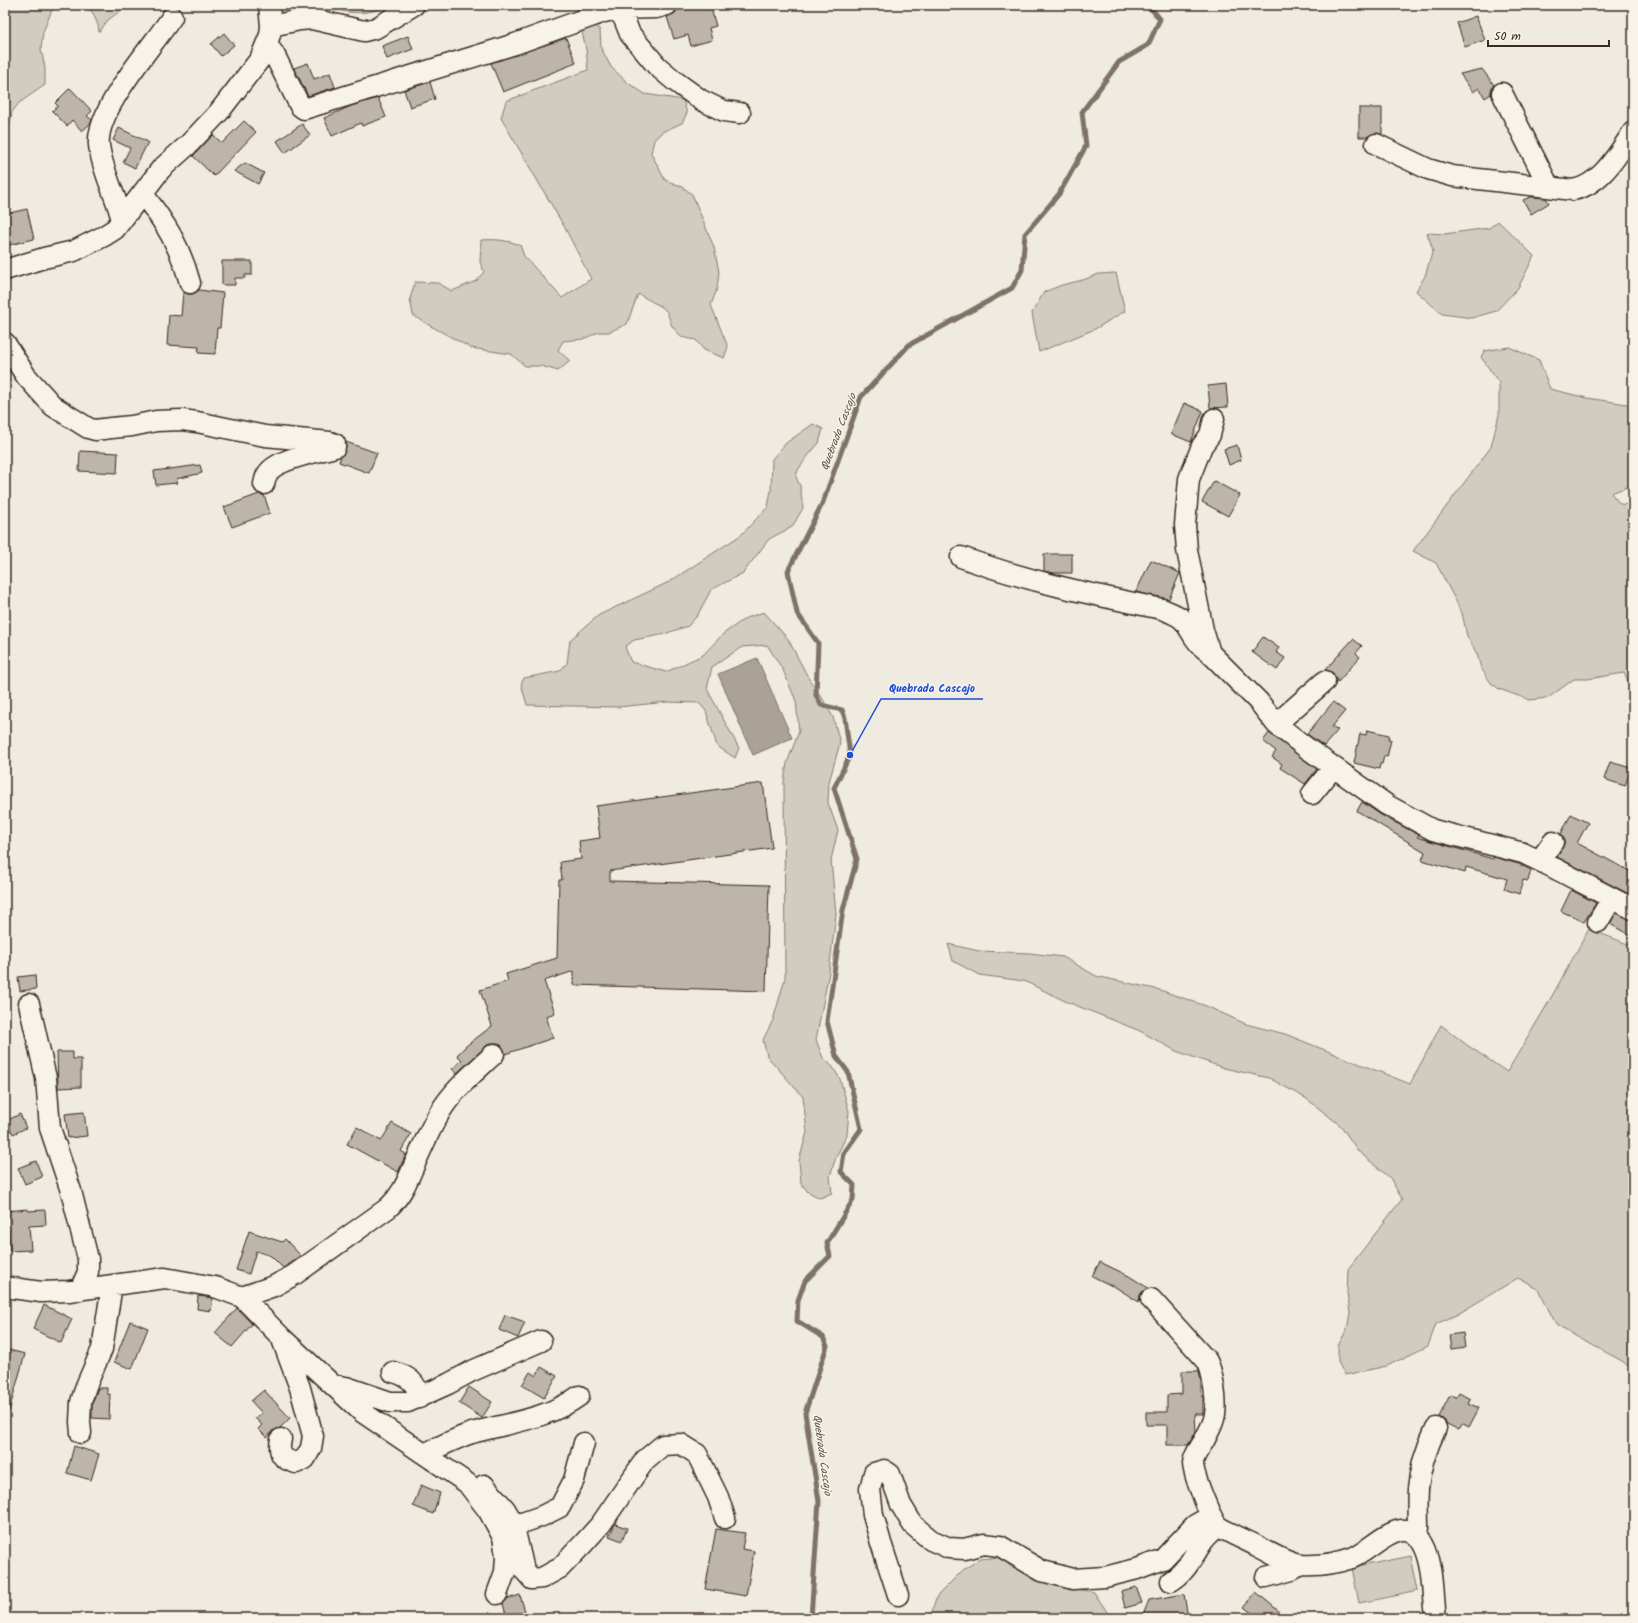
<svg xmlns="http://www.w3.org/2000/svg" width="1638" height="1623" font-family="Kalam,sans-serif">
<rect width="100%" height="100%" fill="#efebe0"/>
<filter id="ink" filterUnits="userSpaceOnUse"><feTurbulence type="fractalNoise" baseFrequency=".025" numOctaves="2"/><feDisplacementMap in="SourceGraphic" scale="8" xChannelSelector="R" yChannelSelector="G"/><feConvolveMatrix kernelMatrix="1 2 1 2 8 2 1 2 1" color-interpolation-filters="sRGB"/></filter>
<g filter="url(#ink)">
<path fill="#d1cbc0" stroke="#867a6f" d="M5 5H54L43 32 41 49 45 68V85L19 103 12 112 9 130H5Z
M77 5H128L108 20 99 32 98 25 92 11Z
M389 5C374 14 346 16 331 6Z
M592 23 600 30 601 48 611 67 628 83 645 94 683 100 687 113 682 123 662 132 654 140 651 153 665 180 681 186 692 194 714 247 719 272 717 289 711 305 728 347 724 358 704 350 696 340 681 337 672 326 667 312 662 307 638 294 627 324 609 332H599L583 339 563 341 558 350 570 361 558 371 541 366H525L511 354 471 348 427 324 413 315 410 299 415 282 438 283 452 291 476 281 484 272 480 262 481 240C495 239 507 240 520 245L524 256 562 298 591 279 565 228 501 118 506 101 588 70 586 49 582 32Z
M1498 221 1534 256 1518 288 1496 311 1472 318 1442 314 1416 291 1425 276 1433 250 1427 233 1444 234 1489 228Z
M1116 273 1125 311 1095 329 1039 352 1032 313 1044 292 1062 285 1083 280 1099 274Z
M1509 347 1539 360 1550 389 1587 398 1633 405V485L1611 493 1620 504 1633 505V685L1629 683 1624 673 1588 679H1574L1548 698 1530 700 1499 689 1491 683 1481 668 1477 654 1467 636 1462 613 1436 563 1413 551 1491 447 1499 415V383L1481 357 1484 351Z
M813 424 823 429 819 443 807 457 798 470 796 477 800 486 803 508 792 527 769 539 743 573 711 590 697 616 688 626 661 635 634 640 625 647 631 662 666 672 703 655 723 634 746 618 764 612 788 639 809 679 821 696 833 717 840 743 829 782 828 803 838 830 831 860 836 914 829 972 816 1040 823 1058 833 1067 840 1079 849 1111 847 1135 836 1157 830 1176 832 1193 820 1198 808 1192 801 1183 799 1161 807 1132 803 1097 767 1056 763 1040 773 1020 785 979 784 782 787 763 799 731 796 701 783 670 767 645 742 647 712 667 707 689 739 748 735 758 717 746 706 711 699 703 667 702 618 707 527 705 521 684 524 678 560 671 567 663 570 640 599 615 669 582 741 535 768 507 771 490 772 459 786 443Z
M1589 929 1633 946V1370L1622 1361 1557 1326 1538 1289 1518 1278 1458 1314 1436 1324 1428 1346 1387 1366 1345 1375 1338 1362V1346L1347 1329 1350 1313 1347 1293 1348 1269 1402 1199 1390 1178 1358 1151 1341 1126 1307 1099 1269 1078 1224 1068 1176 1051 1140 1031 1065 1001 1024 981 979 975 953 961 948 944 979 951 1030 953 1063 957 1096 976 1160 990 1206 1006 1246 1024 1285 1034 1410 1084 1441 1025 1467 1045 1507 1072 1547 1005Z
M1411 1556 1418 1591 1359 1603 1352 1568Z
M1002 1557 1010 1566 1057 1586 1094 1592 1111 1618H930L937 1596 964 1569 980 1559Z"/>
<path fill="#aaa296" stroke="#7e7266" d="M757 658 792 738 753 755 718 674Z"/>
<g fill="none" stroke-linecap="round" stroke-linejoin="round">
<path stroke="#7e7266" stroke-width="5" d="M811 1618 819 1501 805 1413 827 1346 823 1337 797 1321 798 1300 805 1281 830 1256 827 1243 853 1200 854 1185 841 1172 844 1153 861 1129 848 1072 836 1056 827 1021 843 910 857 859 834 788 850 755 845 718 842 710 821 705 816 695 818 643 797 613 788 571 823 502 861 397 909 345 1012 288 1022 270 1025 234 1059 194 1086 146 1082 112 1119 62 1148 45 1160 19 1148 5"/>
</g>
<path fill="#bdb5aa" stroke="#3b2a1e" d="M692 5H699V8L710 5 716 26 709 28 712 40 691 46 688 35 674 39 667 17 675 13 678 9Z
M1476 16 1485 40 1465 47 1457 23Z
M224 33 234 45 221 56 211 44Z
M408 36 413 49 387 59 382 46Z
M566 38 576 63 503 92 491 63Z
M308 63 314 79 330 73 335 87 308 96 294 68Z
M1482 69 1494 85 1492 87 1491 94 1485 98 1479 88 1473 92 1460 74Z
M430 82 435 99 410 107 404 90Z
M70 88 92 111 87 116 92 120 91 123 82 131 72 120 67 126 52 111 58 106 55 103Z
M378 98 386 117 362 126 361 123 332 136 324 118 351 106Z
M1359 108H1382V134L1375 133 1367 137H1359Z
M244 121 256 132 214 176 193 156 213 135 222 143Z
M302 124 310 135 285 153 277 141Z
M119 128 148 142 135 168 123 162 130 148 113 140Z
M245 163 264 173 258 184 234 171Z
M1530 197 1546 198 1549 203 1531 214 1523 200Z
M27 209 34 239 5 246V214Z
M222 261H252V275H245V278H235V285H222Z
M199 290 223 293 220 328H217L215 354 198 353 199 347 167 345 169 315 181 316 183 292 188 294H193Z
M1226 384 1228 407 1210 408 1208 386Z
M1184 403 1203 411 1191 442 1171 434Z
M346 442 377 453 369 473 339 462 341 456 344 454 346 447Z
M1237 445 1241 460 1229 465 1224 449Z
M80 451 118 453 117 473 79 471Z
M200 465 202 473 176 479 177 483 156 485 154 471Z
M1214 481 1240 495 1228 516 1202 502Z
M259 494 264 495 270 513 232 527 224 507Z
M1044 554H1072V573H1054L1044 571Z
M1151 560 1180 573 1169 599 1136 592Z
M1263 637 1279 648 1276 652 1285 658 1277 670 1252 652Z
M1353 639 1362 646 1356 653 1360 657 1338 682 1333 673 1325 670Z
M1333 702 1345 711 1331 728 1338 730 1324 746 1307 734Z
M1367 730 1389 735 1388 740H1391L1387 757 1384 756 1382 764H1380L1379 769 1354 763 1360 734 1366 735Z
M1269 733 1317 769 1305 784 1280 768 1282 764 1272 757 1276 751 1263 741Z
M1610 762 1631 768 1625 786 1604 779Z
M763 783 772 848 610 871V881L769 885 766 991 574 985V971L544 981 555 1013 546 1016 553 1038 505 1054 502 1046 498 1043H491L486 1046 457 1073 452 1069 462 1060 457 1055 466 1046 492 1026 480 990 508 981 506 974 557 958 559 880H562L560 862 581 859 579 841 600 838 596 806Z
M1362 802 1381 815 1419 835 1417 837 1493 859 1494 857 1519 864 1531 870 1528 881 1523 880 1519 894 1504 889 1507 879 1466 867 1465 873 1422 860 1425 852 1357 811Z
M1571 814 1588 823 1577 843 1633 873V896L1557 857 1564 844V838L1561 834Z
M1571 890 1596 903 1584 922 1561 911Z
M1616 913 1633 920V937L1610 924Z
M35 975 36 989 20 991 18 977Z
M57 1052H73V1059H81V1087L58 1088Z
M84 1112 87 1136 68 1138 65 1114Z
M20 1114 26 1128 13 1134 6 1121Z
M392 1123 411 1134 401 1151 406 1154 398 1172 347 1144 357 1127 381 1141Z
M36 1161 42 1177 25 1184 18 1168Z
M28 1209V1211L45 1210 46 1225 29 1226 31 1250 10 1251 6 1211Z
M249 1231 282 1242 285 1239 301 1256 283 1268 271 1256 256 1251 249 1274 236 1270Z
M1100 1262 1129 1276 1148 1288 1143 1291 1140 1295 1139 1302 1112 1285V1286L1092 1276Z
M198 1296 213 1298 211 1311 197 1309Z
M44 1305 72 1319 61 1343 33 1329Z
M237 1308 252 1324 232 1347 215 1333Z
M505 1315 525 1322 518 1338 499 1330Z
M130 1321 148 1328 132 1369 114 1362Z
M1463 1333 1465 1348 1451 1350 1449 1335Z
M5 1349 25 1354 9 1411 5 1410Z
M541 1367 557 1376 544 1398 522 1385 530 1372 536 1376Z
M1182 1371H1199L1201 1382V1394L1203 1396V1414H1195L1196 1432 1188 1445H1167V1425H1146V1412H1167V1395L1182 1394Z
M469 1387 492 1402 482 1418 459 1403Z
M98 1388H107V1394H110L109 1419 92 1418V1404Z
M264 1390 290 1418 280 1428 272 1431 267 1438 258 1429 262 1425 255 1418 262 1413 251 1401Z
M1459 1393 1470 1399 1468 1403 1479 1408 1469 1427 1463 1424 1459 1430 1447 1424 1445 1421 1439 1417 1450 1395 1456 1398Z
M74 1446 99 1454 91 1480 67 1473Z
M421 1485 440 1493 433 1514 413 1506Z
M615 1524 627 1528 622 1541 609 1536Z
M716 1529 745 1533 742 1549 754 1551 746 1596 705 1589Z
M1136 1587 1142 1603 1125 1608 1121 1591Z
M1256 1592 1287 1618H1258L1244 1607Z
M1184 1594 1188 1618H1142L1149 1600Z
M520 1595 527 1618H507L503 1604 507 1599Z"/>
<g fill="none" stroke-linecap="round" stroke-linejoin="round">
<g stroke="#3b2a1e" stroke-width="23">
<path id="minor" d="M617 9 656 8 667 5
M271 26 300 20 312 19 364 31 376 28 414 5
M267 45 274 54 300 106 304 109 515 44 604 12 617 9 624 19 630 34 657 66 676 82 701 100 724 111 740 113
M1502 93 1549 187
M1376 144 1428 169 1452 176 1573 190C1601 185 1618 154 1633 132
M143 194C166 224 180 246 190 283
M122 220C116 195 102 171 99 145 95 110 153 46 172 17
M5 270 44 258 74 251 104 236 115 229 161 169 189 144 219 112 260 59 270 35 271 26 269 5
M5 343 26 376 53 406 88 428 95 430 111 428 132 426 156 421 182 420 197 422 265 436 330 442 335 444V447C319 452 274 459 267 475 265 477 265 481 264 484
M1214 419 1210 435 1202 446 1189 479 1185 525 1187 550 1203 630 1210 653 1259 702 1276 724 1308 749 1387 805 1433 830 1523 853 1554 868 1633 909
M961 557C1026 581 1094 595 1162 609 1169 612 1176 614 1182 619 1191 628 1193 641 1206 650
M1276 724 1325 681
M1312 794 1333 768
M1540 860 1553 842
M1598 922 1612 898
M29 1004 46 1078 50 1128 71 1191 88 1259V1272L80 1290
M5 1287 41 1292 69 1291 165 1278 215 1287 242 1297 282 1338 362 1412 467 1483 488 1510 503 1537 506 1556 505 1572 497 1594
M242 1297 274 1286 294 1275 388 1208C404 1193 408 1178 417 1159 424 1143 431 1127 440 1112 453 1090 475 1072 494 1054
M1151 1299 1207 1361C1213 1372 1217 1401 1215 1414 1214 1423 1209 1431 1205 1439 1201 1447 1194 1454 1193 1463 1193 1474 1210 1517 1217 1525 1220 1529 1250 1542 1257 1546 1269 1552 1288 1564 1301 1565 1317 1566 1337 1563 1352 1558 1374 1549 1404 1509 1423 1544 1434 1563 1433 1596 1436 1618
M393 1372C408 1376 417 1382 419 1398
M334 1385 346 1387 390 1402H408L448 1384 472 1371 541 1341
M81 1433 80 1422 81 1402 86 1386 102 1349 112 1285
M281 1439C278 1453 281 1459 296 1463L305 1459 311 1448 313 1436 300 1388 283 1342
M424 1454C439 1447 456 1438 472 1433 508 1423 548 1419 579 1396
M484 1485 505 1509 513 1523 524 1570 532 1579 542 1578 560 1568 583 1544 601 1524 645 1460 663 1445 681 1444 697 1454 718 1497 725 1518
M513 1523H522L542 1516 560 1507 574 1480 584 1443
M1416 1534 1418 1529C1418 1516 1417 1503 1418 1489 1420 1467 1427 1447 1436 1428
M1266 1577 1292 1570 1300 1565
M1171 1581C1186 1573 1194 1554 1204 1540 1208 1535 1213 1531 1217 1527
M898 1595 881 1543 873 1515 870 1489 874 1473 884 1470 890 1474 901 1505 913 1525 931 1540 949 1548 964 1549 984 1544 1000 1546 1042 1571 1073 1579 1105 1577 1137 1569 1163 1559 1195 1525 1211 1516"/>
</g>
<use href="#minor" stroke="#f7f3e8" stroke-width="20"/>
</g>
</g>
<g text-anchor="middle" dominant-baseline="central" stroke-width="3" stroke-linejoin="round" paint-order="stroke">
<g font-size="11" font-style="italic" fill="#625448" stroke="#f7f3e8">
<text transform="translate(839 432) rotate(-69)">Quebrada Cascajo</text>
<text transform="translate(822 1455) rotate(82)">Quebrada Cascajo</text>
</g>
</g>
<path fill="none" stroke="#1d4ed8" stroke-width="1.5" d="M850 755L881 699H983"/>
<circle fill="#1d4ed8" stroke="#f7f3e8" stroke-width="1.5" cx="850" cy="755" r="4"/>
<g font-size="11" text-anchor="middle" font-weight="bold" fill="#1d4ed8" stroke="#f7f3e8" stroke-width="3" stroke-linejoin="round" paint-order="stroke">
<text x="932" y="692">Quebrada Cascajo</text>
</g>
<rect width="1638" height="1623" fill="none" stroke="#f7f3e8" stroke-width="20"/>
<rect x="10" y="10" width="1618" height="1603" fill="none" stroke="#3b2a1e" stroke-width="1.5" filter="url(#ink)"/>
<path d="M1488 40v6h121v-6" fill="none" stroke="#3b2a1e" stroke-width="2"/>
<text x="1494" y="40" font-size="12" fill="#3b2a1e" stroke="#f7f3e8" stroke-width="3" paint-order="stroke">50 m</text>
</svg>
